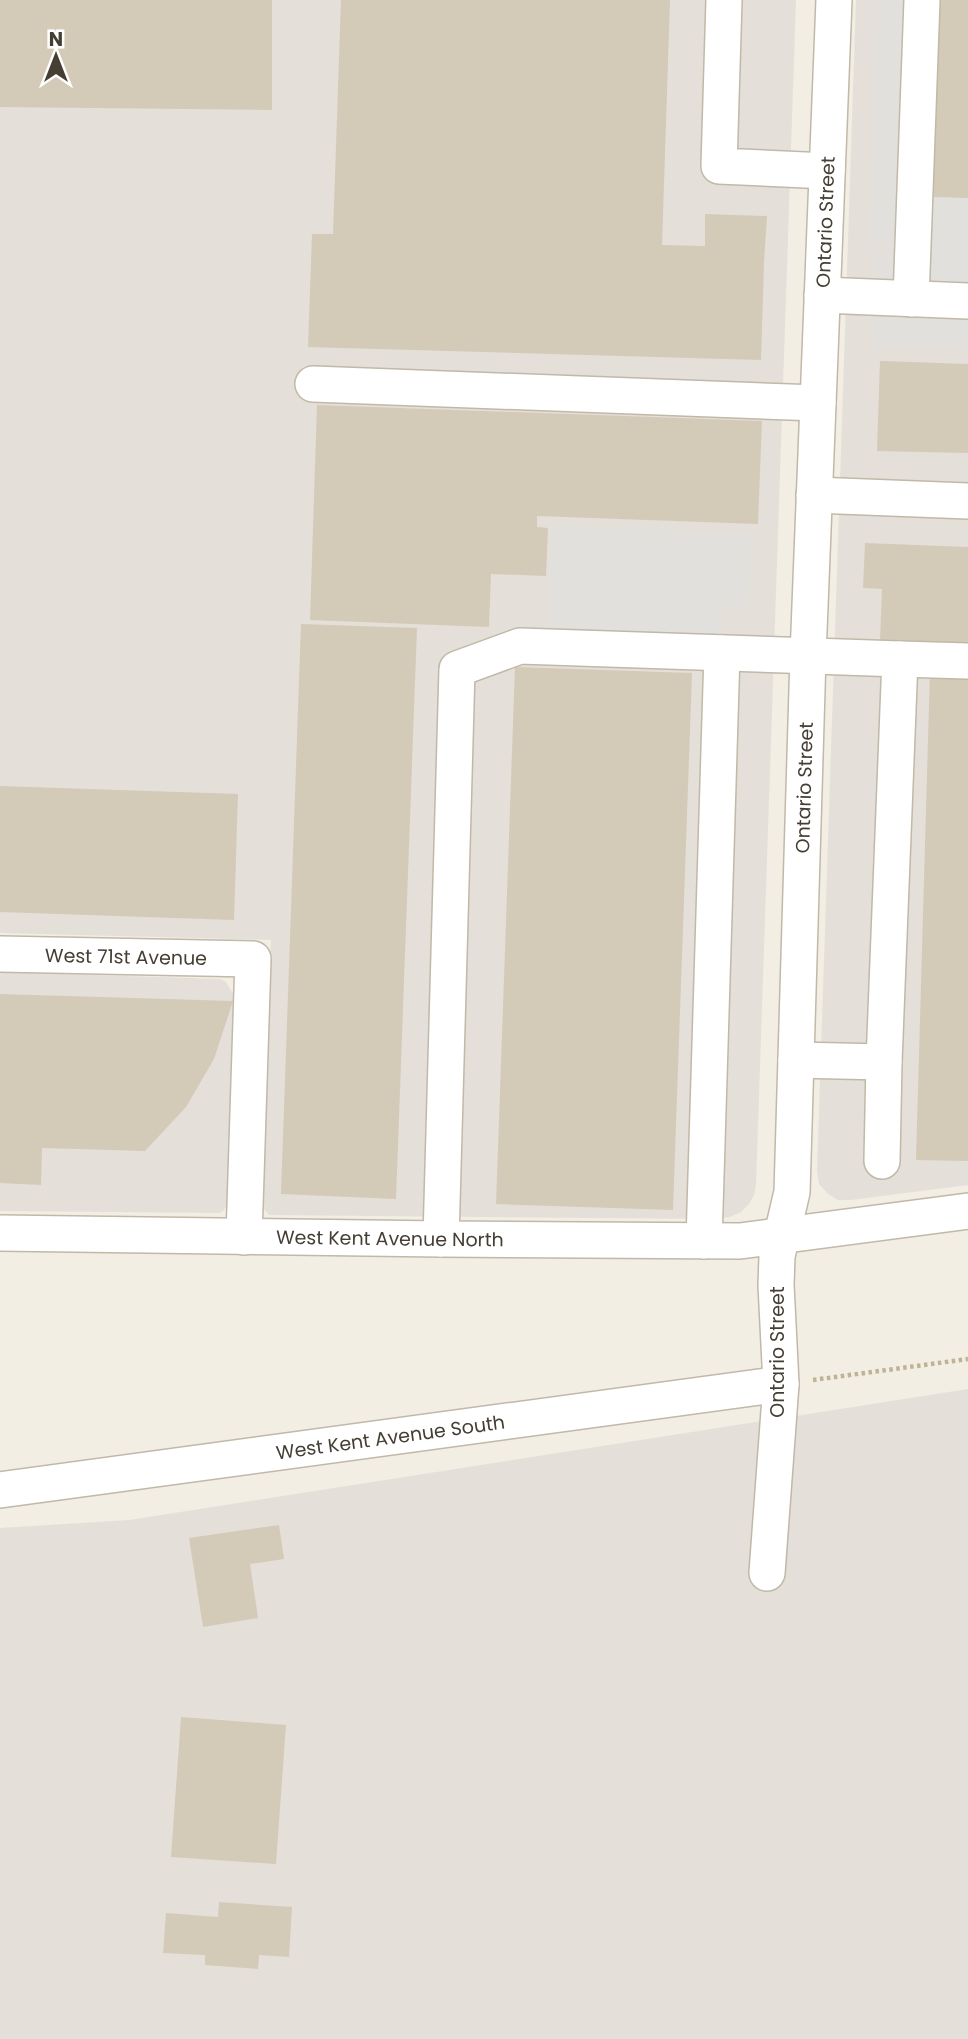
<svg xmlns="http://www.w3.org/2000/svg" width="968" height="2039" font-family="Poppins,sans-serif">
<rect width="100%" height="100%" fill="#f2eee3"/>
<path fill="#e4dfd8" d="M0 0H796L756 1185 754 1195 749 1204 741 1212 730 1217 715 1219 269 1215 257 1201H230L223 1211 219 1213 0 1211V972L220 979 226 982 238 1002 268 1000 271 940 0 933Z
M856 0H968V1185L851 1200H838L828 1194 819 1184 817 1171Z
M968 1389V2039H0V1528L129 1520Z"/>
<path fill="#e2e0dc" d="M879 0H940L933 196 968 198V349L873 347 876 261 892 251 887 243H871Z
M551 526 751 533 749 607 720 606V638L546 632Z"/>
<path fill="#d4cab8" d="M0 0H272V110L0 107Z
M341 0H670L662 245 705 246V214L767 216 764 263 761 360 308 347 312 234H333Z
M940 0H968V198L933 197Z
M880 361 968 364V453L877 451Z
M317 405 762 421 758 524 537 516V527L548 528 546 576 491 574 489 627 310 620Z
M865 543 968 547V645L880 641 882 589 863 588Z
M301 624 417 628 396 1199 281 1194Z
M515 667 692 673 673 1210 496 1204Z
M930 670 968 671V1161L916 1160Z
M0 786 238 794 234 920 0 912Z
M0 994 233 1001 214 1059 186 1107 145 1151 42 1148 41 1185 0 1183Z
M279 1525 284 1559 250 1564 258 1618 203 1627 189 1538Z
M181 1717 286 1725 276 1864 171 1857Z
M219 1902 292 1907 289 1957 259 1955 258 1969 205 1965V1955L163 1953 166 1913 218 1917Z"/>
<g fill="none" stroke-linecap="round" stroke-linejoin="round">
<g stroke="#c0b9a8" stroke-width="38">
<g id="minor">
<path d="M724 0 719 166 827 171"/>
<path d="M822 295 968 301"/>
<path d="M911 299 922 0"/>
<path d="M313 384 818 403"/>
<path d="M814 495 968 501"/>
<path d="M900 659 968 661"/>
<path id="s1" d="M0 954 253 959 244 1237"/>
<path d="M796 1060 884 1062"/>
<path id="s2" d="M0 1233 441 1239 740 1241 968 1211"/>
<path d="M441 1239 457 669 520 646 900 659 884 1062 882 1161"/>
<path d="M704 1241 722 653"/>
<path id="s3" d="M0 1490 781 1384"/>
<path id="s4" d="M767 1573 781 1384 776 1285 777 1256 792 1192 808 656 834 0"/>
</g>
</g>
<path stroke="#c0b296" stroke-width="4.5" stroke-dasharray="3.5 3.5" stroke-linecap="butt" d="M813 1380 968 1359"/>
<use href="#minor" stroke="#fff" stroke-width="35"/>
</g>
<g text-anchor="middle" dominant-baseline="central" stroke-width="5" stroke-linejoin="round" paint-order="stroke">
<g font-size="19" fill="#443e33" stroke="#fff">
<text stroke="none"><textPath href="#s4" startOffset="1354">Ontario Street</textPath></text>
<text stroke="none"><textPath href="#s4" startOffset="788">Ontario Street</textPath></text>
<text stroke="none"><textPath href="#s1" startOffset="126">West 71st Avenue</textPath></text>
<text stroke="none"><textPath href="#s2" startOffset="390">West Kent Avenue North</textPath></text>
<text transform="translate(777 1352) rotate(-90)">Ontario Street</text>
<text stroke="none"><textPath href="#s3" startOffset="394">West Kent Avenue South</textPath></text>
</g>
</g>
<g transform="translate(56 56)" stroke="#ffffff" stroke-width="5" paint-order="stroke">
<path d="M0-5L12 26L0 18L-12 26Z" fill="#443e33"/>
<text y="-10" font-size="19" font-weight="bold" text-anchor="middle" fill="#443e33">N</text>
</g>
</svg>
